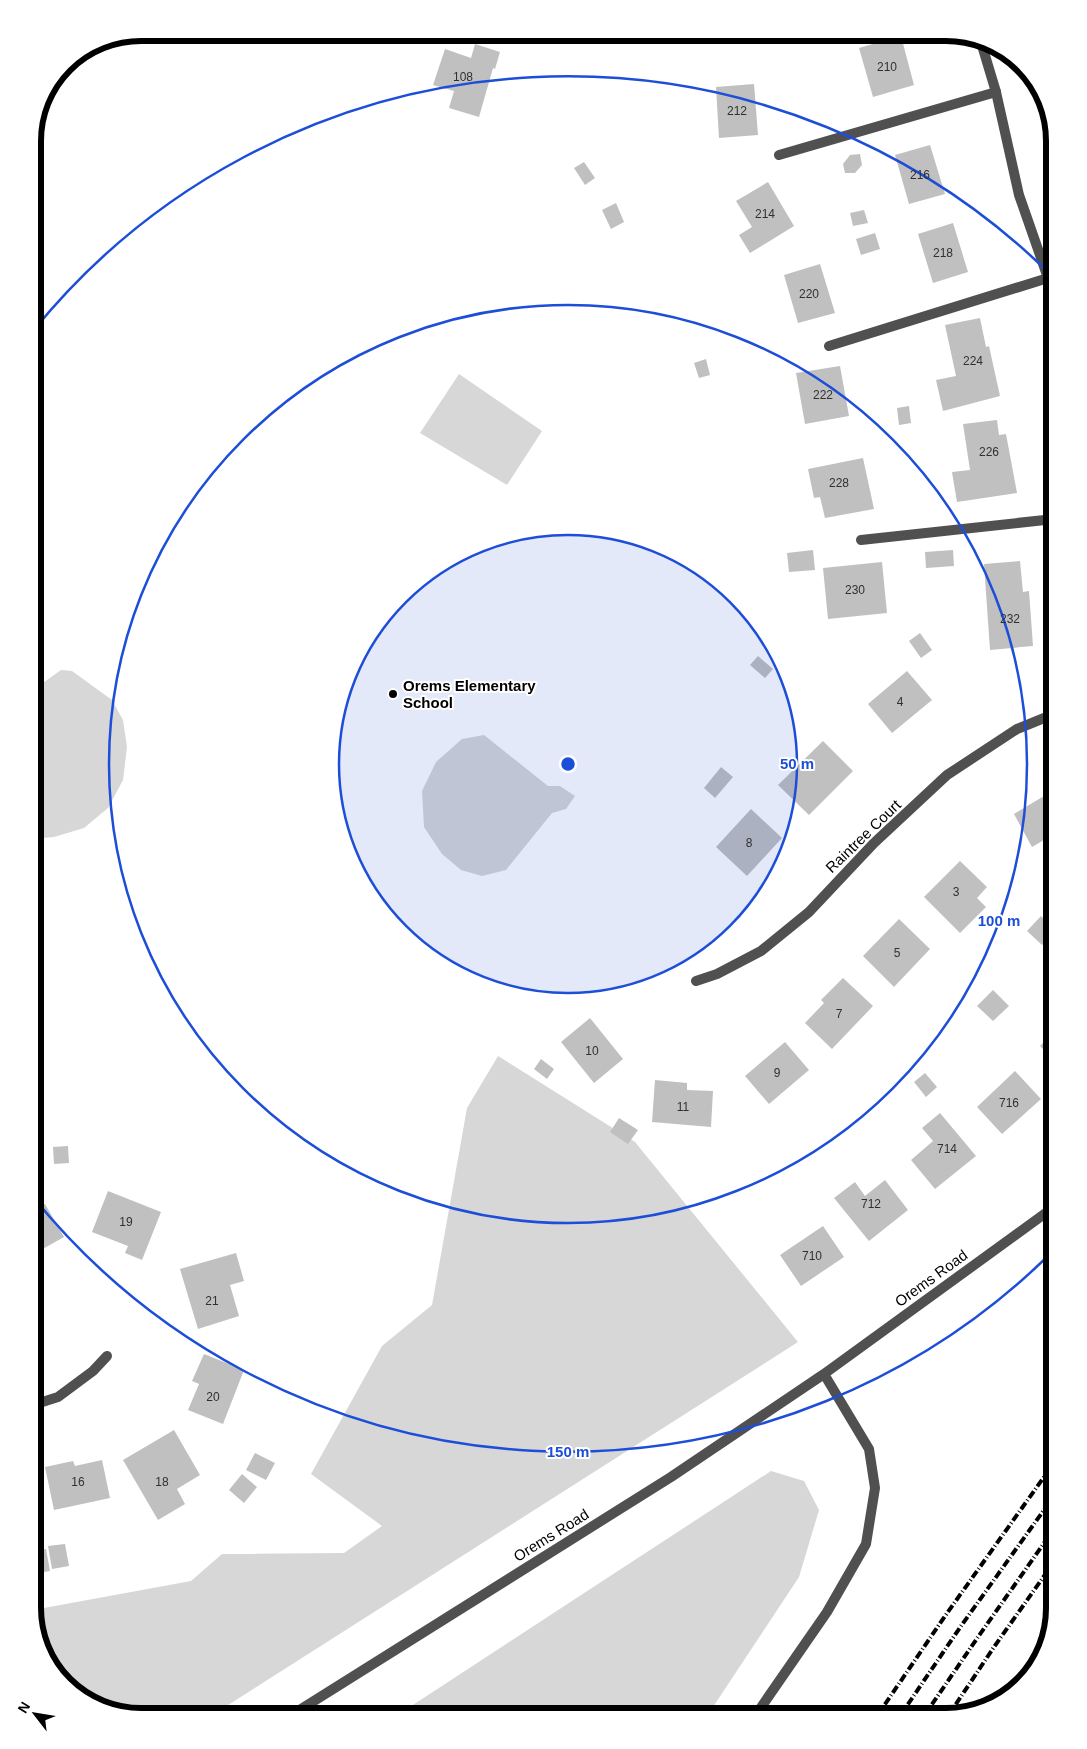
<svg xmlns="http://www.w3.org/2000/svg" width="1087" height="1749" font-family="Arial,sans-serif">
<rect width="100%" height="100%" fill="#fff"/>
<path fill="#d7d7d7" d="M459 374 542 431 507 485 420 433Z
M61 670 72 671 112 700 123 720 127 747 123 780 108 808 84 828 54 837 33 839V690Z
M484 735 548 786H560L575 796 566 809 552 813 506 870 482 876 461 870 442 854 424 827 422 791 436 762 462 739Z
M498 1056 635 1142 798 1342 211 1716H135L81 1698 44 1656 33 1610 191 1581 222 1554 344 1553 382 1526 311 1474 382 1346 432 1305 467 1108Z
M771 1471 804 1481 819 1510 799 1577 707 1716H396Z"/>
<path fill="#c0c0c0" d="M901 36 914 85 873 97 859 48Z
M475 44 500 52 495 69 493 68 479 117 449 108 454 91 433 85 445 49 471 58Z
M754 84 758 135 719 138 716 87Z
M930 145 945 194 909 204 895 155Z
M860 154 862 165 855 173H845L843 164 850 155Z
M584 162 595 178 585 185 574 168Z
M768 182 794 226 750 253 739 235 752 227 736 201Z
M616 203 624 222 611 229 602 210Z
M864 210 868 223 853 226 850 213Z
M953 223 968 272 933 283 918 234Z
M875 233 880 249 861 255 856 239Z
M820 264 835 313 798 323 784 275Z
M980 318 986 347 989 346 1000 396 943 411 936 380 956 376 945 325Z
M706 359 710 375 699 378 694 363Z
M840 366 849 416 805 424 796 373Z
M909 406 911 423 899 425 897 408Z
M997 420 999 435 1006 434 1017 493 957 502 952 472 970 470 963 424Z
M863 458 874 509 825 518 820 497 814 498 808 469Z
M813 550 815 570 789 572 787 553Z
M953 550 954 566 926 568 925 552Z
M1020 561 1023 592 1029 591 1033 646 990 650 984 564Z
M882 562 887 613 828 619 823 568Z
M920 633 932 650 921 658 909 641Z
M758 656 773 669 765 678 750 665Z
M907 671 932 700 892 733 868 704Z
M823 741 853 771 809 815 778 785Z
M721 767 733 777 715 798 704 788Z
M1054 790V834L1032 847 1014 814Z
M751 809 782 838 747 876 716 847Z
M960 861 987 887 977 898 986 907 960 933 924 897Z
M1041 916 1054 929V932L1042 945 1027 931Z
M899 919 930 949 894 987 863 956Z
M843 978 873 1006 832 1049 805 1023 824 1003 821 1000Z
M993 990 1009 1006 993 1021 977 1006Z
M590 1018 623 1059 594 1083 561 1042Z
M1054 1031V1060L1040 1046Z
M785 1042 809 1070 769 1104 745 1076Z
M541 1059 554 1069 547 1079 534 1069Z
M1015 1071 1041 1099 1002 1134 977 1107Z
M925 1073 937 1087 926 1097 914 1082Z
M655 1080 687 1083V1090L713 1091 711 1127 652 1122Z
M940 1113 976 1156 935 1189 911 1160 933 1141 922 1128Z
M619 1118 638 1130 628 1144 610 1132Z
M68 1146 69 1163 54 1164 53 1147Z
M885 1180 908 1210 869 1241 834 1198 855 1182 865 1196Z
M108 1191 161 1212 142 1260 125 1253 128 1246 92 1232Z
M45 1204 64 1237 39 1251 41 1255 33 1260V1210Z
M823 1226 844 1257 801 1286 780 1255Z
M236 1253 244 1281 230 1285 239 1316 198 1329 180 1269Z
M204 1354 244 1370 223 1424 188 1410 199 1384 192 1381Z
M174 1430 200 1475 177 1489 185 1504 158 1520 123 1460Z
M255 1453 275 1463 266 1480 246 1470Z
M102 1460 110 1498 54 1510 45 1467 73 1461 75 1466Z
M242 1474 257 1487 244 1503 229 1490Z
M65 1544 69 1566 52 1569 48 1546Z
M46 1549 50 1571 33 1574V1551Z"/>
<g fill="none" stroke-linecap="round" stroke-linejoin="round">
<path stroke="#505050" stroke-width="10" d="M779 155 996 92
M829 346 1048 278
M861 540 1054 519"/>
<path stroke="#505050" stroke-width="10" d="M981 42 996 92 1019 195 1048 278 1054 305
M696 981 717 974 761 951 809 912 874 843 947 775 1017 729 1054 714
M33 1405 58 1397 93 1371 107 1356
M290 1716 671 1477 824 1374 1054 1207
M755 1716 827 1612 866 1544 875 1488 869 1449 824 1374"/>
<path stroke="#000" stroke-width="4" stroke-dasharray="8 2.5 1 2.5" stroke-linecap="butt" d="M877 1716 945 1616 1054 1463
M900 1716 961 1626 1054 1496
M924 1716 978 1637 1054 1529
M948 1716 994 1647 1054 1562"/>
</g>
<circle cx="568" cy="764" r="229" fill="#1d4ed8" fill-opacity=".12"/>
<g fill="none" stroke="#1d4ed8" stroke-width="2.5">
<circle cx="568" cy="764" r="229"/>
<circle cx="568" cy="764" r="459"/>
<path d="M1054 1250A688 688 0 0 1 33 1197M33 331A688 688 0 0 1 1054 278"/>
</g>
<circle fill="#000" stroke="#fff" stroke-width="2" cx="393" cy="694" r="5"/>
<g text-anchor="middle" dominant-baseline="central" stroke-width="4" stroke-linejoin="round" paint-order="stroke">
<g font-size="12" fill="#303030">
<text x="887" y="67">210</text>
<text x="463" y="77">108</text>
<text x="737" y="111">212</text>
<text x="920" y="175">216</text>
<text x="765" y="214">214</text>
<text x="943" y="253">218</text>
<text x="809" y="294">220</text>
<text x="973" y="361">224</text>
<text x="823" y="395">222</text>
<text x="989" y="452">226</text>
<text x="839" y="483">228</text>
<text x="855" y="590">230</text>
<text x="1010" y="619">232</text>
<text x="900" y="702">4</text>
<text x="749" y="843">8</text>
<text x="956" y="892">3</text>
<text x="897" y="953">5</text>
<text x="839" y="1014">7</text>
<text x="592" y="1051">10</text>
<text x="777" y="1073">9</text>
<text x="1009" y="1103">716</text>
<text x="683" y="1107">11</text>
<text x="947" y="1149">714</text>
<text x="871" y="1204">712</text>
<text x="126" y="1222">19</text>
<text x="812" y="1256">710</text>
<text x="212" y="1301">21</text>
<text x="213" y="1397">20</text>
<text x="78" y="1482">16</text>
<text x="162" y="1482">18</text>
</g>
<g font-size="15" font-weight="bold" fill="#000" stroke="#fff" text-anchor="start">
<text x="403" y="685">Orems Elementary<tspan x="403" dy="17">School</tspan></text>
</g>
<g font-size="15" fill="#000" stroke="#fff">
<text transform="translate(863 836) rotate(-44)">Raintree Court</text>
<text transform="translate(931 1278) rotate(-36)">Orems Road</text>
<text transform="translate(551 1535) rotate(-32)">Orems Road</text>
</g>
</g>
<path d="M0 0H1087V1749H0ZM141 41H946A100 100 0 0 1 1046 141V1608A100 100 0 0 1 946 1708H141A100 100 0 0 1 41 1608V141A100 100 0 0 1 141 41Z" fill="#fff" fill-rule="evenodd"/>
<path fill="none" stroke="#000" stroke-width="6" d="M141 41H946A100 100 0 0 1 1046 141V1608A100 100 0 0 1 946 1708H141A100 100 0 0 1 41 1608V141A100 100 0 0 1 141 41Z"/>
<circle cx="568" cy="764" r="8" fill="#1d4ed8" stroke="#fff" stroke-width="2.5"/>
<g font-size="15" text-anchor="middle" font-weight="bold" fill="#1d4ed8" stroke="#fff" stroke-width="4" stroke-linejoin="round" paint-order="stroke">
<text x="797" y="769">50 m</text>
<text x="999" y="926">100 m</text>
<text x="568" y="1457">150 m</text>
</g>
<g transform="translate(35 1714) rotate(301)" stroke="#ffffff" stroke-width="4" paint-order="stroke">
<path d="M0-4L9 19L0 12L-9 19Z" fill="#000000"/>
<text y="-8" font-size="14" font-weight="bold" text-anchor="middle" fill="#000000">N</text>
</g>
</svg>
